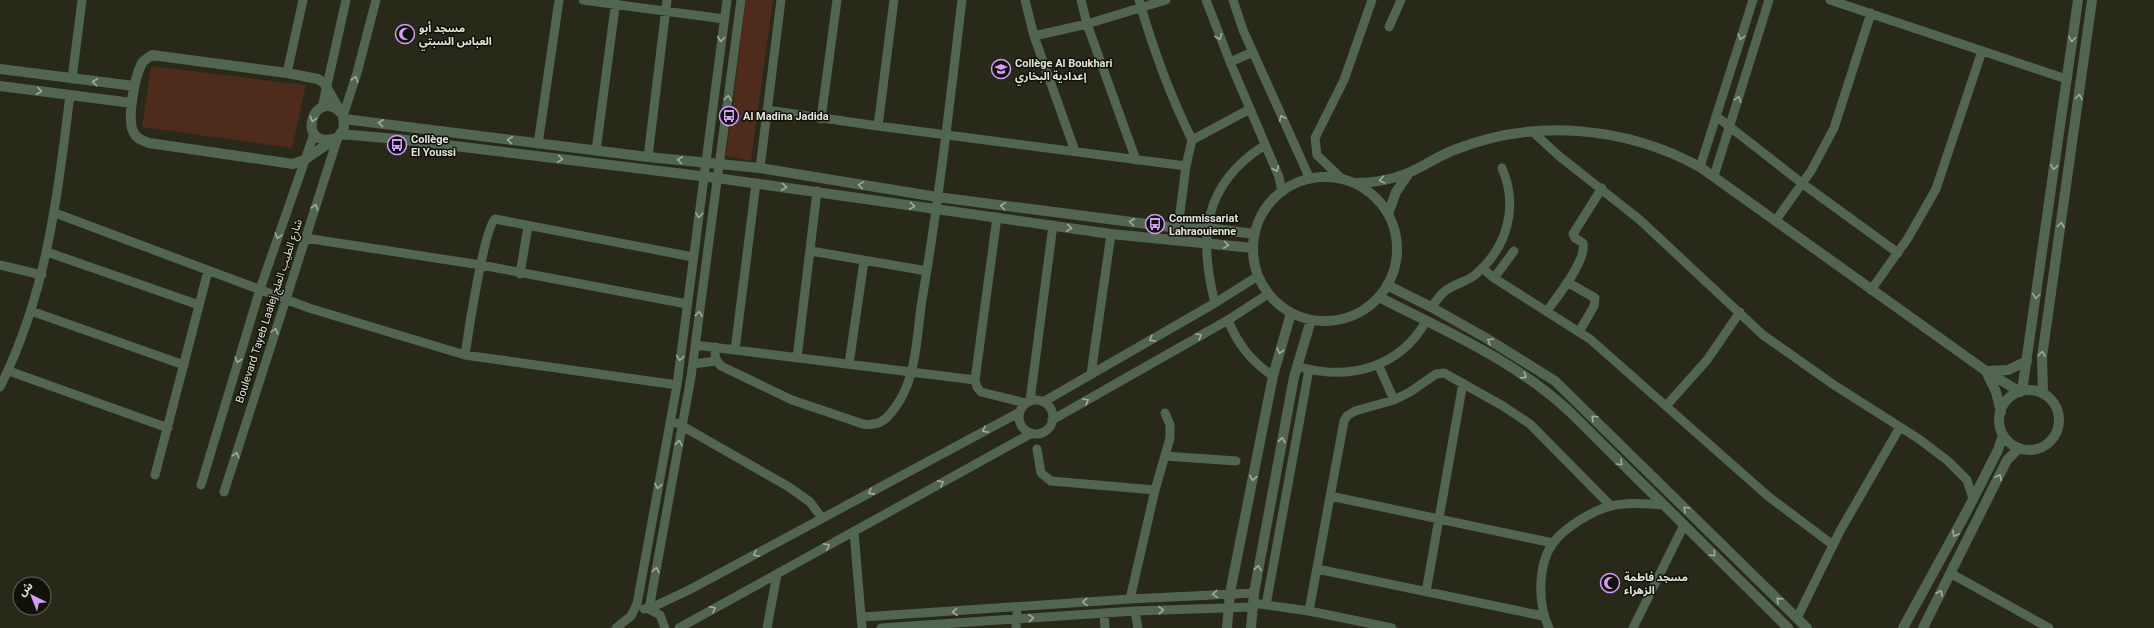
<svg xmlns="http://www.w3.org/2000/svg" width="2154" height="628" font-family="Roboto,'Noto Sans Arabic',sans-serif">
<rect width="100%" height="100%" fill="#282918"/>
<path fill="#4e2b1b" d="M746 0H773L751 161 726 156Z
M151 66 306 85 292 148 142 127Z"/>
<g fill="none" stroke-linecap="round" stroke-linejoin="round">
<path stroke="#526551" stroke-width="9" d="M583 0 724 19
M1025 0 1034 36 1075 151
M1081 0 1087 24 1136 160
M1139 0C1153 49 1170 95 1192 140
M1206 0 1230 62 1279 177 1282 192
M1233 0 1243 30 1310 179
M1830 0 2066 79
M1389 27 1401 0
M1034 36 1087 24 1166 0
M1230 62 1253 52
M287 73 303 0
M72 79 82 0
M322 108 346 0
M767 110 878 126 1186 166
M343 116 357 73 376 0
M1716 116 1803 184 1898 253
M821 119 837 0
M878 126 894 0
M1533 132 1559 156 1640 220 1763 335 1834 385 1919 439 1948 461 1967 480 1973 499
M538 144 559 0
M596 151 616 0
M648 157 667 0
M1700 167 1753 0
M760 168 781 0
M1714 176 1769 0
M1342 179 1317 155 1315 138 1344 80 1372 0
M55 213 309 308 465 355 677 385
M997 217 975 380 977 387 981 392 1026 403
M1776 220 1811 171 1834 128 1871 13
M1178 228 1186 166 1192 140 1250 109
M305 238 481 265 687 304
M811 251 927 271
M47 252 199 305
M0 265 42 275
M1482 268 1494 278 1590 339 1769 497 1833 545
M520 274 528 226
M1494 278 1514 251
M1567 282 1595 298 1594 306 1579 332
M1871 290 1908 238 1936 189 1982 51
M1215 303C1198 237 1203 184 1265 145
M1431 307C1436 302 1440 295 1445 291 1454 284 1466 282 1475 275 1507 248 1519 207 1502 168
M31 311 184 365
M1547 311C1557 297 1587 260 1583 243L1575 238 1573 234 1602 188
M1228 320C1238 345 1251 361 1273 376
M695 345 975 380
M716 347C714 355 715 360 721 366L792 400 863 424C882 427 890 416 900 400 917 372 917 332 922 300 939 201 950 100 962 0
M735 350 756 183
M465 355C468 334 484 229 495 219L693 257
M797 358 817 191
M693 364 716 361
M849 364 864 261
M1378 364 1394 400
M1303 368C1352 380 1400 367 1426 321
M9 371 168 428
M1091 374 1111 234
M0 387C47 293 57 198 70 95
M1019 417a17 17 0 1 1 34 0a17 17 0 1 1-34 0Z
M1030 401 1053 225
M1043 402 1215 303 1258 276
M1666 406 1707 360 1740 312
M1052 420 1228 320 1268 294
M677 423 789 487 810 502 822 518
M1037 449 1041 473 1051 481 1155 490
M1165 456 1236 461
M155 475 208 271
M201 485 260 289 314 134
M224 492 338 137
M1330 496 1553 543
M854 531 862 628
M1317 569 1543 616
M1950 573 2049 628
M1426 592 1463 383
M1130 599 1155 490 1170 438V425L1165 413
M1253 603 1309 611 1392 628
M1266 605 1309 369
M644 609 657 605 689 590 1020 412
M649 609 691 377 741 0
M649 609 660 615 665 628
M1135 611 1138 628
M1309 611 1344 421 1347 416 1355 411 1394 400 1410 392 1436 374 1444 373 1503 406 1530 424 1611 506
M1104 613 1105 628
M862 617 1130 599 1254 593
M1797 618 1840 531 1900 427
M616 628 631 616 637 604 677 385 727 0
M679 628 1032 433
M767 628 777 574
M881 628 1135 611 1253 607
M1016 628 1017 613
M1549 628C1538 605 1537 565 1553 543 1564 528 1593 510 1611 506 1628 502 1646 504 1663 505
M1633 628 1684 525"/>
<path stroke="#526551" stroke-width="10" d="M152 55 287 73 318 79 324 83 343 116 344 128 338 137 304 160 293 164 149 143C143 141 137 139 134 133 126 120 135 76 142 63 145 59 148 58 152 55Z
M0 69 134 86
M0 86 132 103
M344 119 648 157 760 168 937 197 1178 228H1207L1255 234
M340 134 397 139 717 178 1111 234 1253 248
M333 139C295 147 314 86 341 113
M1253 249a72 72 0 1 1 144 0a72 72 0 1 1-144 0Z
M1354 183C1373 183 1391 180 1408 173 1423 167 1438 156 1454 150 1533 118 1625 126 1700 167L1986 371 2020 392
M1388 214 1396 192 1409 173
M1387 285 1431 307 1486 338 1555 381 1807 628
M1379 297C1445 331 1514 360 1569 411L1788 628
M1986 371 2008 370 2027 361
M1987 373 1996 392 2001 412
M1999 420a30 30 0 1 1 60 0a30 30 0 1 1-60 0Z
M2022 391 2078 0
M2043 393 2042 357 2092 0
M1227 628 1230 593 1273 376 1291 313
M1251 628 1254 593 1294 377 1311 320
M1903 628 1967 511 1998 450 2003 435
M1923 628 2007 460 2019 448"/>
</g>
<defs><path id="oneway-chevron" d="M-2-3.5L2.5 0L-2 3.5" fill="none" stroke-width="1.6" stroke-linecap="round" stroke-linejoin="round"/></defs>
<g stroke="#a2ab9c">
<use href="#oneway-chevron" transform="translate(1219 37) rotate(68)"/>
<use href="#oneway-chevron" transform="translate(1741 37) rotate(108)"/>
<use href="#oneway-chevron" transform="translate(721 39) rotate(97)"/>
<use href="#oneway-chevron" transform="translate(2072 39) rotate(98)"/>
<use href="#oneway-chevron" transform="translate(355 79) rotate(-74)"/>
<use href="#oneway-chevron" transform="translate(95 82) rotate(-174)"/>
<use href="#oneway-chevron" transform="translate(39 91) rotate(8)"/>
<use href="#oneway-chevron" transform="translate(2079 97) rotate(-82)"/>
<use href="#oneway-chevron" transform="translate(728 98) rotate(-82)"/>
<use href="#oneway-chevron" transform="translate(1738 99) rotate(-73)"/>
<use href="#oneway-chevron" transform="translate(1282 118) rotate(-114)"/>
<use href="#oneway-chevron" transform="translate(313 119) rotate(106)"/>
<use href="#oneway-chevron" transform="translate(381 123) rotate(-174)"/>
<use href="#oneway-chevron" transform="translate(510 140) rotate(-172)"/>
<use href="#oneway-chevron" transform="translate(560 159) rotate(7)"/>
<use href="#oneway-chevron" transform="translate(680 160) rotate(-174)"/>
<use href="#oneway-chevron" transform="translate(2054 167) rotate(98)"/>
<use href="#oneway-chevron" transform="translate(1276 169) rotate(67)"/>
<use href="#oneway-chevron" transform="translate(1382 180) rotate(168)"/>
<use href="#oneway-chevron" transform="translate(861 185) rotate(-171)"/>
<use href="#oneway-chevron" transform="translate(784 187) rotate(8)"/>
<use href="#oneway-chevron" transform="translate(912 206) rotate(8)"/>
<use href="#oneway-chevron" transform="translate(1003 206) rotate(-173)"/>
<use href="#oneway-chevron" transform="translate(315 207) rotate(-72)"/>
<use href="#oneway-chevron" transform="translate(699 215) rotate(97)"/>
<use href="#oneway-chevron" transform="translate(1132 222) rotate(-173)"/>
<use href="#oneway-chevron" transform="translate(2061 225) rotate(-82)"/>
<use href="#oneway-chevron" transform="translate(1069 228) rotate(8)"/>
<use href="#oneway-chevron" transform="translate(278 236) rotate(109)"/>
<use href="#oneway-chevron" transform="translate(1226 245) rotate(8)"/>
<use href="#oneway-chevron" transform="translate(2036 296) rotate(98)"/>
<use href="#oneway-chevron" transform="translate(699 314) rotate(-82)"/>
<use href="#oneway-chevron" transform="translate(275 331) rotate(-73)"/>
<use href="#oneway-chevron" transform="translate(1199 336) rotate(-30)"/>
<use href="#oneway-chevron" transform="translate(1152 339) rotate(150)"/>
<use href="#oneway-chevron" transform="translate(1490 341) rotate(-150)"/>
<use href="#oneway-chevron" transform="translate(1280 351) rotate(106)"/>
<use href="#oneway-chevron" transform="translate(2042 354) rotate(-83)"/>
<use href="#oneway-chevron" transform="translate(680 358) rotate(98)"/>
<use href="#oneway-chevron" transform="translate(238 360) rotate(107)"/>
<use href="#oneway-chevron" transform="translate(1524 376) rotate(33)"/>
<use href="#oneway-chevron" transform="translate(1086 401) rotate(-30)"/>
<use href="#oneway-chevron" transform="translate(1594 418) rotate(-135)"/>
<use href="#oneway-chevron" transform="translate(985 430) rotate(152)"/>
<use href="#oneway-chevron" transform="translate(1282 440) rotate(-80)"/>
<use href="#oneway-chevron" transform="translate(679 443) rotate(-80)"/>
<use href="#oneway-chevron" transform="translate(236 455) rotate(-73)"/>
<use href="#oneway-chevron" transform="translate(1620 463) rotate(45)"/>
<use href="#oneway-chevron" transform="translate(1999 477) rotate(-63)"/>
<use href="#oneway-chevron" transform="translate(1253 478) rotate(101)"/>
<use href="#oneway-chevron" transform="translate(941 483) rotate(-29)"/>
<use href="#oneway-chevron" transform="translate(658 486) rotate(100)"/>
<use href="#oneway-chevron" transform="translate(871 492) rotate(152)"/>
<use href="#oneway-chevron" transform="translate(1686 509) rotate(-135)"/>
<use href="#oneway-chevron" transform="translate(1955 534) rotate(119)"/>
<use href="#oneway-chevron" transform="translate(827 546) rotate(-29)"/>
<use href="#oneway-chevron" transform="translate(756 554) rotate(152)"/>
<use href="#oneway-chevron" transform="translate(1713 554) rotate(45)"/>
<use href="#oneway-chevron" transform="translate(1258 568) rotate(-80)"/>
<use href="#oneway-chevron" transform="translate(656 570) rotate(-80)"/>
<use href="#oneway-chevron" transform="translate(1940 593) rotate(-64)"/>
<use href="#oneway-chevron" transform="translate(1215 594) rotate(177)"/>
<use href="#oneway-chevron" transform="translate(1779 600) rotate(-135)"/>
<use href="#oneway-chevron" transform="translate(1085 602) rotate(176)"/>
<use href="#oneway-chevron" transform="translate(713 609) rotate(-29)"/>
<use href="#oneway-chevron" transform="translate(1161 610) rotate(-2)"/>
<use href="#oneway-chevron" transform="translate(955 612) rotate(176)"/>
<use href="#oneway-chevron" transform="translate(1031 618) rotate(-4)"/>
</g>
<defs>
<g id="mosque-ring" transform="scale(1)"><circle r="9.5" fill="#101109" stroke="#d29dfd" stroke-width="1.5"/><path d="M3.5-4.9A6 6 0 1 0 3.5 4.9A5 5 0 1 1 3.5-4.9Z" fill="#d29dfd"/></g>
<g id="school-ring" transform="scale(1)"><circle r="9.5" fill="#101109" stroke="#d29dfd" stroke-width="1.5"/><path d="M0-5L7-2L0 1L-7-2ZM-4 1L0 2.5L4 1V4Q0 6-4 4Z" fill="#d29dfd"/></g>
<g id="bus-ring" transform="scale(1)"><circle r="9.5" fill="#101109" stroke="#d29dfd" stroke-width="1.5"/><path d="M-5-6H5V4H4V6H2V4H-2V6H-4V4H-5ZM-3.5-4V0h7V-4ZM-3.5 1.2v1.5H-2V1.2ZM2 1.2v1.5H3.5V1.2Z" fill="#d29dfd"/></g>
</defs>
<g fill-rule="evenodd">
<use href="#mosque-ring" x="405" y="34"/>
<use href="#school-ring" x="1001" y="69"/>
<use href="#bus-ring" x="729" y="116"/>
<use href="#bus-ring" x="397" y="145"/>
<use href="#bus-ring" x="1155" y="224"/>
<use href="#mosque-ring" x="1610" y="583"/>
</g>
<g text-anchor="middle" dominant-baseline="central" stroke-width="3" stroke-linejoin="round" paint-order="stroke">
<g font-size="11" font-weight="bold" fill="#e4e5da" stroke="#101109" text-anchor="start">
<text x="419" y="28">مسجد أبو<tspan x="419" dy="13">العباس السبتي</tspan></text>
<text x="1015" y="63">Collège Al Boukhari<tspan x="1015" dy="13">إعدادية البخاري</tspan></text>
<text x="743" y="116">Al Madina Jadida</text>
<text x="411" y="139">Collège<tspan x="411" dy="13">El Youssi</tspan></text>
<text x="1169" y="218">Commissariat<tspan x="1169" dy="13">Lahraouienne</tspan></text>
<text x="1624" y="577">مسجد فاطمة<tspan x="1624" dy="13">الزهراء</tspan></text>
</g>
<g font-size="11" fill="#e4e5da" stroke="#101109">
<text transform="translate(269 311) rotate(-72)">Boulevard Tayeb Laalej شارع الطيب العلج</text>
</g>
</g>
<g transform="translate(32 596) rotate(317)"><circle r="19" fill="#101109" stroke="#65665d"/>
<path d="M0-3L7 15L0 10L-7 15Z" fill="#d29dfd"/>
<text y="-6" font-size="11" font-weight="bold" text-anchor="middle" fill="#e4e5da">ش</text>
</g>
</svg>
